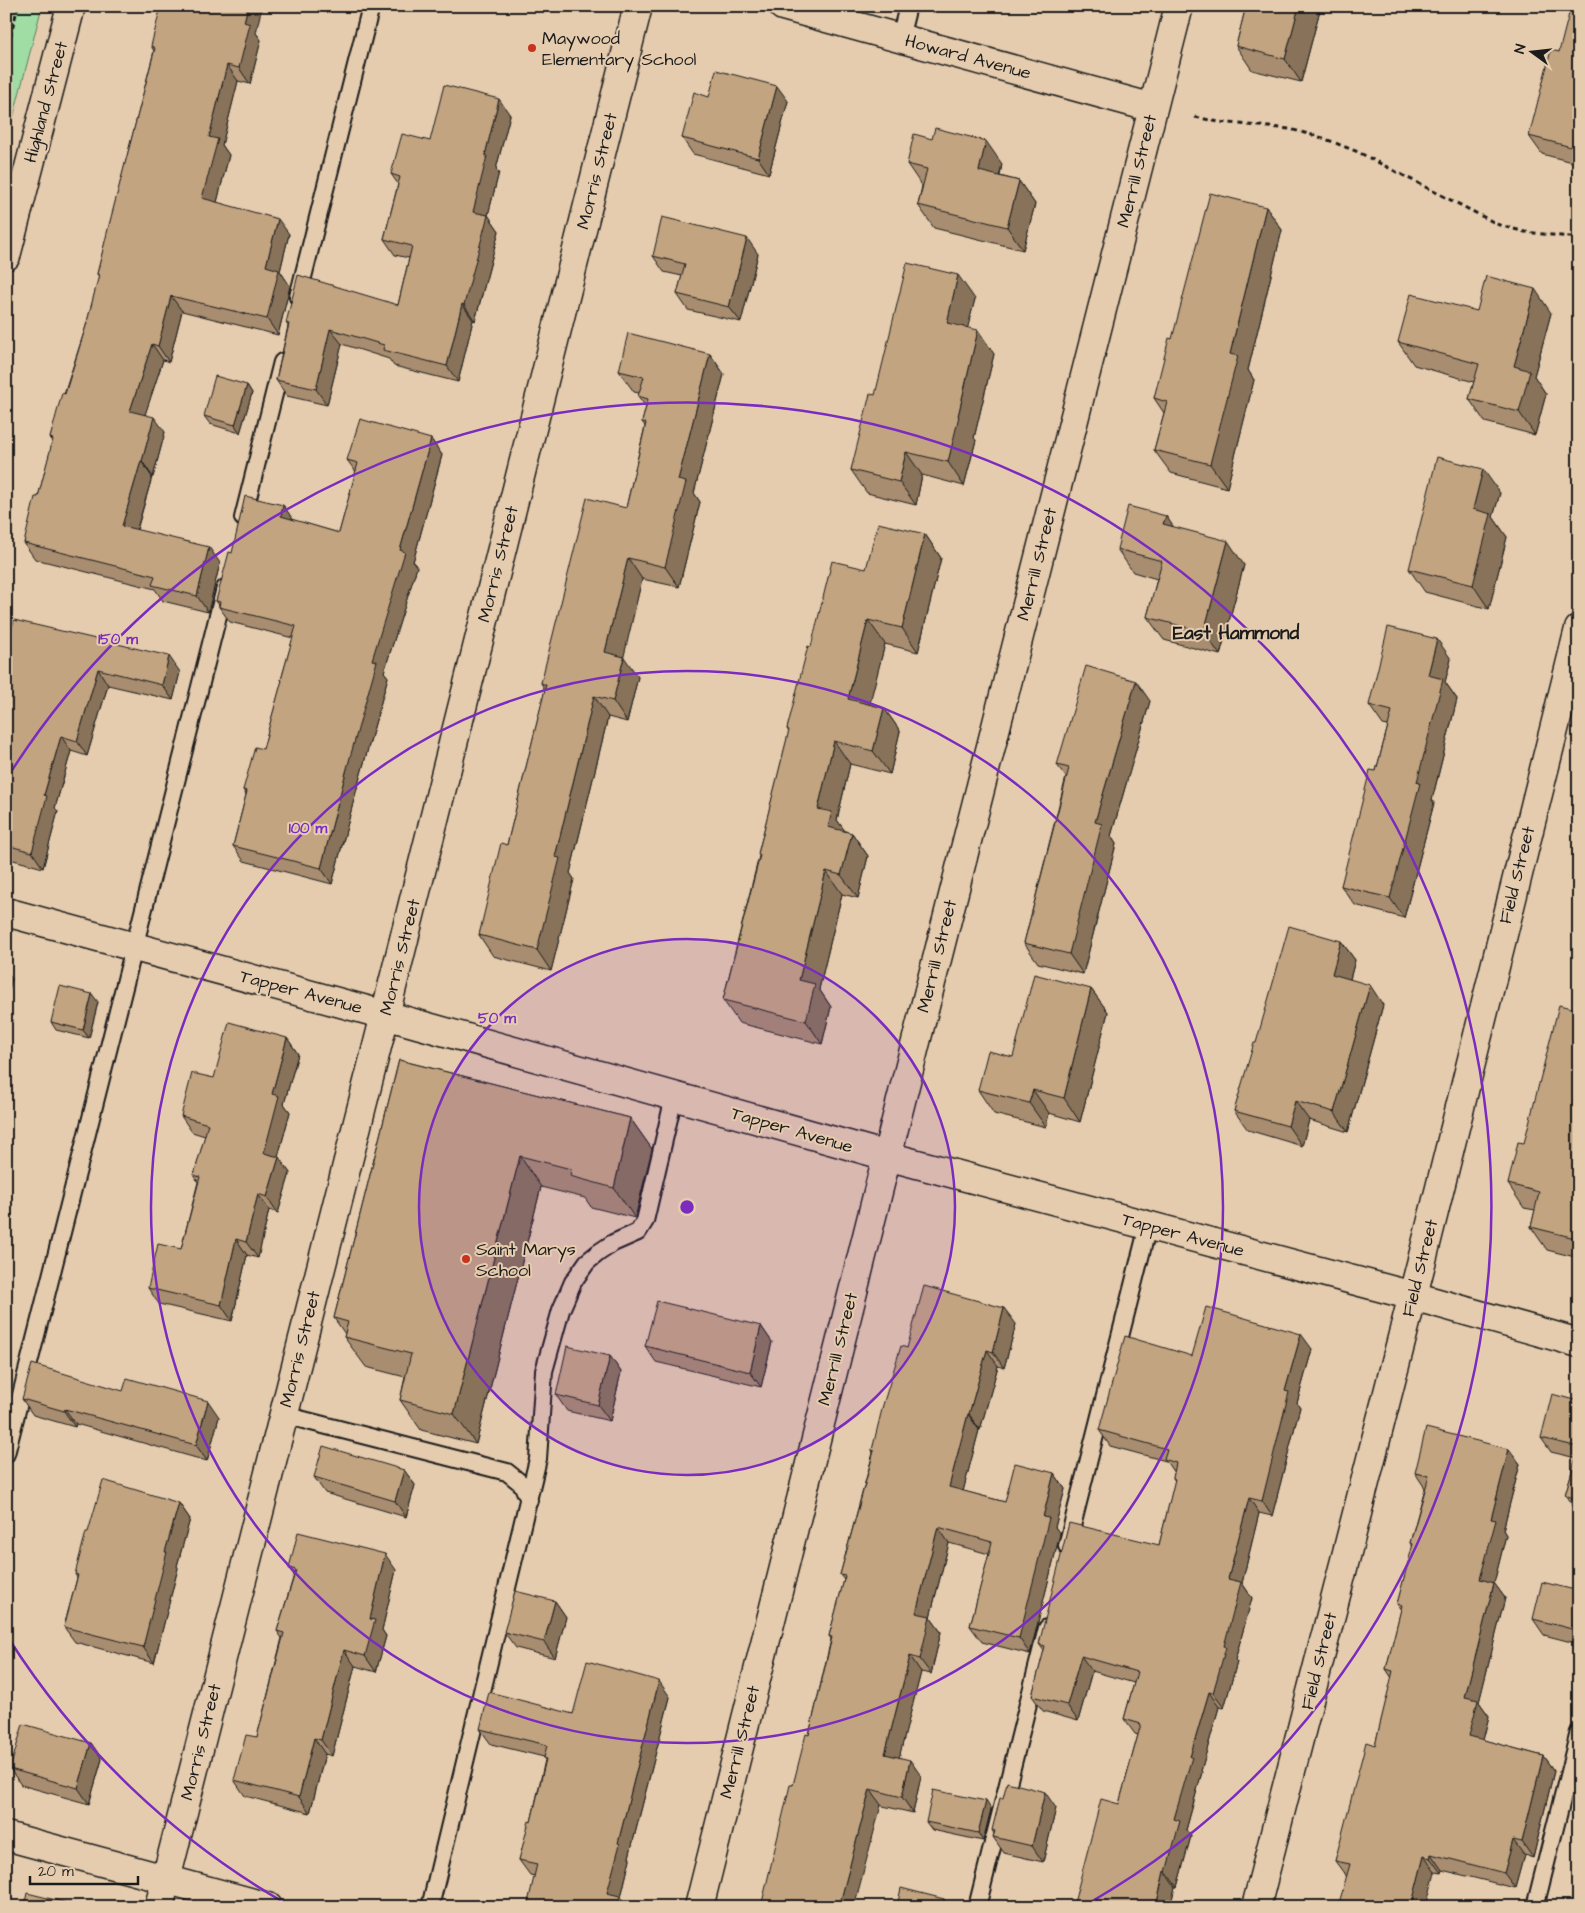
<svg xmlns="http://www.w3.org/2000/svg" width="1585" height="1913" font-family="'Architects Daughter',sans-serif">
<rect width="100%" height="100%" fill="#e6ccae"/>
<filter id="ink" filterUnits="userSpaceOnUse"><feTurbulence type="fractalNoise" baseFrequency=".02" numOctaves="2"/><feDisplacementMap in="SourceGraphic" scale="10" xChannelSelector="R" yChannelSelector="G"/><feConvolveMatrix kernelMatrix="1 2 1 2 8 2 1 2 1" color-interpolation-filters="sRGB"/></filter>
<g filter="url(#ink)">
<path fill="#9fdda5" stroke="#5e7c60" d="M6 6H42L6 145Z"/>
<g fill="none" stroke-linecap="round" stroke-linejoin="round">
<g stroke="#1c1c1c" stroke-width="20">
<path id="lane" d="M900 38 908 6
M298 297 371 6
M243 518 282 362
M284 1415 507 1472 522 1484 529 1500
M6 1454 225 588
M1067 1546 1148 1226
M430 1907 538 1459 544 1371 561 1310 573 1282 587 1262 598 1253 613 1243 638 1232 645 1221 674 1097
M977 1907 1047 1628
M1535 1907 1579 1732"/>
</g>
<g stroke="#1c1c1c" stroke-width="31">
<path id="street" d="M783 6 1153 108
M6 912 385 1015 887 1156 1413 1296 1579 1343
M6 1836 268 1907
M159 1907 385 1015 638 6
M699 1907 887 1156 1179 6
M1256 1907 1423 1256 1579 629"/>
</g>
<g stroke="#1c1c1c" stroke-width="31">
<path id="secondary" d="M6 256 71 6"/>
</g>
<path stroke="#1c1c1c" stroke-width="3" stroke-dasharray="5 4" stroke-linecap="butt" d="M6 54 18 6
M1195 117 1219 122 1290 129 1323 138 1358 152 1499 225 1525 232 1579 238"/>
<use href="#lane" stroke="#e6ccae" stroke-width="16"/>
<use href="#street" stroke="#e6ccae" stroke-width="28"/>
<use href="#secondary" stroke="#e6ccae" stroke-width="28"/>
</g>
<path fill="#a88d6f" stroke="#1c1c1c" d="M1246 6H1321L1301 82 1252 70 1236 46Z
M1579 6V164L1542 154 1529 136 1559 52Z
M256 33 261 40 250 84 238 81 222 145 229 155 217 202 289 234 280 271 290 286 278 335 182 311 169 362 163 360 145 414 165 432 153 477H152L137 530 220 563 208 612 163 601 155 589 35 559 24 543 38 497 53 441 50 438 86 326 99 277 97 274 154 51 151 46Z
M709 97 788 101 769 174 693 154 682 138Z
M510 115 496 169 499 172 488 215 499 231 475 321 473 320 458 382 394 366 389 359 342 344 327 405 287 396 276 380 288 326 286 323 398 305 409 258 395 255 384 239 398 184 391 174 430 141Z
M907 164H1002L1000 176 1019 181 1035 204 1023 250 934 228 918 205 922 186Z
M1266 207 1282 230 1248 370 1254 380 1227 488 1171 473 1154 450 1164 413 1154 398 1172 339Z
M758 254 741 322 688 310 677 294 682 276 664 272 653 256Z
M975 299 967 328 994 354 974 438 976 440 964 486 922 475 916 505 867 493 851 470 875 395Z
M1477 311 1551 313 1534 376 1546 394 1535 435 1485 422 1469 399 1474 382 1414 365 1398 342Z
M710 354 724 374 694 493 700 502 679 587 642 579 623 657 638 677 627 722 608 717 570 873 574 879 551 971 493 956 479 935 507 845 545 690 541 683 626 508 645 426 642 422 646 407 638 396 639 393 634 392 619 371Z
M247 385 252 393 240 433 210 424 204 416Z
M431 439 442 455 413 562 417 567 384 672 388 677 357 788 332 884 244 861 233 846 246 795 243 790 263 749 282 681 281 680 293 638 230 622 219 607V605L216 601 232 553 283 505 293 520 339 533 356 472 347 460Z
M1500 493 1493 517 1507 537 1489 609 1425 592 1409 569Z
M1166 516 1173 527 1244 565 1220 655 1164 640 1147 617 1157 579 1133 572 1117 549Z
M925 534 941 558 918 652 885 644 869 704 884 708 900 731 890 774 850 764 837 820 845 831 852 833 868 856 858 898 842 894 819 989 831 1007 822 1044 739 1023 723 1000 759 856 758 854 789 732 787 729 811 647 866 569Z
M6 652 180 672 173 700 108 685 87 756 71 751 55 808 58 811 43 868 6 858Z
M1451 659 1445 682 1457 699 1432 800 1434 803 1404 918 1355 905 1341 886 1376 771 1388 726 1383 725 1369 705Z
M1150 701 1111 836 1116 844 1083 974 1038 963 1024 943 1066 777 1057 765Z
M1341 941 1355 960 1350 979 1383 1005 1348 1132 1309 1120 1302 1146 1248 1130 1234 1111 1256 1043Z
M1091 989 1108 1012 1080 1122 1049 1113 1046 1127 994 1114 978 1090 1013 1057Z
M98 1002 89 1038 56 1030 51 1022Z
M1579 1010V1258L1547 1250 1531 1227 1535 1210 1524 1208 1508 1184Z
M287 1038 298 1054 284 1104 290 1112 278 1157 290 1173 278 1213 269 1210 258 1258 247 1255 232 1321 159 1304 148 1288 181 1249 198 1182 194 1175 205 1136 192 1132 181 1116Z
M399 1060 630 1118 652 1149 635 1218 591 1207 585 1198 541 1187 476 1444 421 1430 400 1400 405 1377 366 1367 344 1337 345 1334 334 1318Z
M1016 1324 1004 1368 998 1366 980 1430H979L963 1491 1005 1502 1054 1473 1065 1489 1055 1527 1060 1534 1030 1654 982 1642 970 1626 989 1554 949 1543 930 1617 941 1632 931 1674 921 1672 899 1757 921 1776 913 1813 793 1785 809 1735 831 1639 829 1636 844 1580 840 1575 873 1453 872 1450 907 1348Z
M761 1326 772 1342 761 1387 656 1362 645 1346Z
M1312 1349 1297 1403 1300 1407 1272 1516 1259 1513 1242 1583 1252 1598 1235 1660 1237 1662 1224 1708 1219 1707 1201 1771 1202 1772 1186 1830 1191 1836 1177 1887H1175L1170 1907H1073L1119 1804 1138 1735 1135 1734 1124 1719 1134 1683 1092 1671 1078 1721 1043 1711 1032 1696 1044 1651 1039 1644 1159 1545 1175 1481 1173 1478 1174 1473 1166 1461 1110 1446 1099 1430 1192 1356Z
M610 1356 621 1372 610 1421 567 1411 556 1395Z
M1579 1393V1510L1575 1509 1565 1495 1576 1458 1551 1452 1541 1438 1574 1400Z
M22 1399 219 1417 207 1461 76 1424 75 1427 33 1415Z
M1509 1449 1520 1464 1503 1530 1506 1535 1494 1583 1505 1598 1479 1702 1489 1716 1483 1740 1543 1756 1554 1771 1533 1858 1524 1855 1515 1888 1442 1870 1441 1873 1435 1872 1346 1876 1335 1861 1375 1745 1392 1678 1386 1669 1401 1610 1397 1604 1413 1547 1410 1543 1425 1488 1415 1473Z
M404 1470 415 1485 406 1517 325 1493 314 1477Z
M179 1503 190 1519 177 1566 178 1568 154 1663 75 1642 64 1627 77 1578 75 1574Z
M289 1568 396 1570 382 1630 386 1636 376 1672 355 1666 332 1756 325 1754 310 1813 245 1796 234 1780 257 1737 282 1638 277 1631 294 1575Z
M1579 1591V1644L1544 1635 1533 1619Z
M555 1601 566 1617 555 1658 516 1648 504 1632Z
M670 1697 629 1857 630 1859 621 1897 627 1907H527L535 1876 530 1875 519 1860 531 1822 545 1760 544 1758V1757L491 1744 480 1729Z
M91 1743 102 1759 89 1804 21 1785 10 1769Z
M1056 1808 1043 1862 1004 1853 993 1837 994 1834 992 1830Z
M991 1809 983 1841 932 1830 926 1822Z"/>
<path fill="#88735a" stroke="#1c1c1c" d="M248 6H262L256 33 261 40 250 84 239 68 244 22Z
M1299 6H1321L1301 82 1285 59Z
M227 65 238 81 222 145 229 155 214 214 202 198 209 137Z
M777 86 788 101 769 174 758 158Z
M499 99 510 115 496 169 499 172 488 215 499 231 475 321 464 305 473 212 485 155Z
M986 141 1002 164 995 194 979 171Z
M1019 181 1035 204 1023 250 1007 227Z
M1266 207 1282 230 1248 370 1254 380 1227 488 1210 464 1230 354Z
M278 219 289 234 280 271 290 286 278 335 267 319 266 266Z
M747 238 758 254 741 322 729 307Z
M958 275 975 299 963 346 947 323Z
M1535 289 1551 313 1534 376 1546 394 1535 435 1519 412 1514 366Z
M171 296 182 311 169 362 158 346Z
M462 304 473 320 458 382 447 366Z
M330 329 342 344 327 405 316 389Z
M978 330 994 354 974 438 976 440 964 486 948 462 958 416Z
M152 344 163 360 141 427 130 411Z
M710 354 724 374 694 493 700 502 679 587 665 567 678 480Z
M247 385 252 393 240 433 235 425Z
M154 417 165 432 153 477 142 461Z
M431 439 442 455 413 562 417 567 384 672 388 677 357 788 332 884 321 868 346 772 372 660 400 550Z
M906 452 922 475 916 505 899 482Z
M141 461 152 477 133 542 122 526Z
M1483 469 1500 493 1493 517 1507 537 1489 609 1473 585V509Z
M283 505 294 521 281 516Z
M1166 516 1182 539 1163 524Z
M925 534 941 558 918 652 902 628Z
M1228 541 1244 565 1220 655 1204 632Z
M209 547 220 563 208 612 197 596Z
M628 558 642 579 620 673 605 652Z
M868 620 885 644 865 722 848 699Z
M1437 639 1451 659 1445 682 1457 699 1432 800 1434 803 1404 918 1390 898 1417 782 1428 675Z
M169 656 180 672 173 700 162 685Z
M624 657 638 677 627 722 613 701Z
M98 669 108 685 87 756 77 741Z
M1136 681 1150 701 1111 836 1116 844 1083 974 1069 954 1095 822Z
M594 696 608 717 570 873 574 879 551 971 537 950 555 857Z
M884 708 900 731 890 774 873 751Z
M61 736 71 751 55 808 58 811 43 868 32 852 44 795Z
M834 741 850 764 837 820 848 835 828 827 818 809Z
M852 833 868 856 858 898 841 875Z
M826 871 842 894 819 989 831 1007 822 1044 806 1021 799 980Z
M1341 941 1355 960 1346 994 1332 974Z
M6 970 12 979 6 1002Z
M1370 985 1383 1005 1348 1132 1334 1112Z
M1091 989 1108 1012 1080 1122 1064 1098Z
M92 994 98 1002 89 1038 83 1030Z
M287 1038 298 1054 284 1104 290 1112 275 1168 264 1153 272 1094Z
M1033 1090 1049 1113 1046 1127 1029 1103Z
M1295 1101 1309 1120 1302 1146 1288 1126Z
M630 1118 652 1149 635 1218 614 1188Z
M520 1156 541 1187 476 1444 454 1414Z
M279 1157 290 1173 278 1213 267 1197Z
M258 1194 269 1210 258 1258 246 1242Z
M236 1239 247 1255 232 1321 221 1305Z
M1004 1308 1016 1324 1004 1368 993 1352Z
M761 1326 772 1342 761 1387 750 1372Z
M1301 1334 1312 1349 1297 1403 1300 1407 1272 1516 1262 1501 1285 1391Z
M987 1350 998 1366 980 1430 969 1414Z
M610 1356 621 1372 610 1421 598 1405Z
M208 1401 219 1417 207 1461 196 1445Z
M65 1409 76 1424 75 1427 64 1411Z
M968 1414 979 1430 960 1503 949 1487Z
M1509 1449 1520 1464 1503 1530 1506 1535 1491 1595 1480 1579 1491 1519Z
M404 1470 415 1485 406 1517 395 1501Z
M1054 1473 1065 1489 1055 1527 1060 1534 1030 1654 1019 1638 1043 1517Z
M1249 1498 1259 1513 1242 1583 1252 1598 1235 1660 1237 1662 1224 1708 1213 1693 1224 1646 1228 1579Z
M179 1503 190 1519 177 1566 178 1568 154 1663 143 1647 165 1552Z
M938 1527 949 1543 930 1617 941 1632 931 1674 920 1659 916 1613Z
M385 1554 396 1570 382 1630 386 1636 376 1672 365 1656 370 1619Z
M1494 1583 1505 1598 1479 1702 1489 1716 1480 1752 1469 1736 1465 1697Z
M555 1601 566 1617 555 1658 544 1642Z
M1579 1602V1638L1572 1629Z
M344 1650 355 1666 332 1756 321 1740Z
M910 1656 921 1672 896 1770 885 1754Z
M1081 1656 1092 1671 1078 1721 1067 1705Z
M659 1681 670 1697 629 1857 630 1859 621 1897 627 1907H617L607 1893 618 1843Z
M1209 1692 1219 1707 1201 1771 1202 1772 1186 1830 1191 1836 1177 1887 1166 1872 1174 1819 1190 1757Z
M314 1738 325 1754 310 1813 299 1797Z
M91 1743 102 1759 89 1804 78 1788Z
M1543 1756 1554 1771 1533 1858 1522 1842Z
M910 1760 921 1776 913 1813 902 1797Z
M870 1789 881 1805 854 1907H839Z
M1045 1792 1056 1808 1043 1862 1032 1846Z
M986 1801 991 1809 983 1841 978 1833Z
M1513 1840 1524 1855 1515 1888 1504 1873Z
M1431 1854 1442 1870 1441 1873 1430 1858Z
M1424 1856 1435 1872 1426 1907H1411Z
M1164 1871 1175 1887 1170 1907H1156Z
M944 1899 950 1907H942Z"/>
<path fill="#c3a481" stroke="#1c1c1c" d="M161 6H248L244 22 250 24 239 68 227 65 209 137 218 139 202 198 278 219 266 266 279 270 267 319 171 296 158 346 152 344 130 411 154 417 142 461H141L122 526 209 547 197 596 152 585 155 576 24 543 35 497H38L53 439 50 438 62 393 65 394 86 326 99 275 97 274 108 229 155 48 151 46Z
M1246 6H1299L1285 59 1236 46Z
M1571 6H1579V149L1529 136 1551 50 1559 52Z
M716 70 777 86 758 158 682 138 694 92 709 97Z
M444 85 499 99 485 155 487 156 473 212 488 215 464 305 462 304 447 366 383 350 384 345 330 329 316 389 276 380 289 324 286 323 298 275 398 305 412 246 384 239 400 177 391 174 402 134 430 141Z
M935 128 986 141 979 171 1019 181 1007 227 918 205 927 169 907 164 914 134 932 139Z
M1210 193 1266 207 1230 354 1238 356 1210 464 1154 450 1167 402 1154 398 1169 338 1172 339Z
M662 217 747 238 729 307 677 294 685 264 653 256Z
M907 263 958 275 947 323 978 330 958 416H959L948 462 906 452 899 482 851 470 870 394 875 395Z
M1486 276 1535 289 1514 366 1530 371 1519 412 1469 399 1479 364 1398 342 1411 294 1477 311Z
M628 333 710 354 678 480 686 482 665 567 628 558 605 652 624 657 613 701 594 696 555 857 560 858 537 950 479 935 501 843 507 845 546 685 541 683 587 498 626 508 646 423 642 422 648 399 638 396 644 377 619 371Z
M215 376 247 385 235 425 204 416Z
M360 419 431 439 400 550 405 552 372 660 377 661 346 772 321 868 233 846 247 791 243 790 255 747 263 749 282 680H281L296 626 219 607 220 602 216 601 229 552 232 553 245 496 283 505 281 516 339 533 358 463 347 460Z
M1437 457 1483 469 1473 509 1491 514 1473 585 1409 569Z
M1128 506 1166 516 1163 524 1228 541 1204 632 1147 617 1162 561 1117 549Z
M878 523 925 534 902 628 868 620 848 699 884 708 873 751 834 741 818 809 832 812 828 827 852 833 841 875 826 871 799 980 815 984 806 1021 723 1000 760 855 758 854 789 730 787 729 808 646 811 647 832 561 866 569Z
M14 620 169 656 162 685 98 669 77 741 61 736 44 795 47 796 32 852 6 845V652Z
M1388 627 1437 639 1428 675 1443 679 1417 782 1420 783 1390 898 1341 886 1370 770 1376 771 1392 711 1369 705Z
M1086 666 1136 681 1095 822 1102 824 1069 954 1024 943 1069 768 1057 765Z
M1289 926 1341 941 1332 974 1370 985 1334 1112 1295 1101 1288 1126 1234 1111 1254 1043H1256Z
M1034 974 1091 989 1064 1098 1033 1090 1029 1103 978 1090 988 1051 1013 1057Z
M60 986 92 994 83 1030 51 1022Z
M1559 1005 1579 1010V1239L1531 1227 1539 1192 1508 1184 1518 1142 1524 1143Z
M229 1022 287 1038 272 1094 279 1096 264 1153 279 1157 267 1197 258 1194 246 1242 236 1239 221 1305 148 1288 158 1244 181 1249 200 1177 194 1175 208 1124 181 1116 192 1073 214 1078Z
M399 1060 630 1118 614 1188 570 1176 571 1169 520 1156 454 1414 400 1400 411 1354 344 1337 348 1322 334 1318Z
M924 1286 1004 1308 993 1352 987 1350 969 1414H968L949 1487 1005 1502 1015 1463 1054 1473 1043 1517 1049 1518 1019 1638 970 1626 992 1542 938 1527 916 1613 930 1616 920 1659 910 1656 885 1754 910 1760 902 1797 870 1789 839 1907H761L790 1785H793L806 1734 809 1735 832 1637 829 1636 845 1576 840 1575 874 1451 872 1450 883 1405 901 1346 907 1348Z
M657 1301 761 1326 750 1372 645 1346Z
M1206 1307 1301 1334 1285 1391 1289 1392 1262 1501 1249 1498 1228 1579 1241 1582 1224 1646 1226 1647 1213 1693 1209 1692 1190 1757H1192L1174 1819 1180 1821 1166 1872 1164 1871 1156 1907H1073L1101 1799 1119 1804 1141 1724 1124 1719 1137 1672 1081 1656 1067 1705 1032 1696 1045 1646 1039 1644 1069 1523 1159 1545 1175 1479 1173 1478 1176 1463 1164 1459 1167 1449 1099 1430 1125 1336 1192 1356Z
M567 1346 610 1356 598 1405 556 1395Z
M32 1364 123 1391 127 1378 208 1401 196 1445 65 1409 64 1411 22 1399Z
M1576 1392 1579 1393V1500L1565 1495 1579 1447 1541 1438 1552 1394 1574 1400Z
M1426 1428 1509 1449 1491 1519 1496 1520 1480 1579 1494 1583 1465 1697 1478 1700 1469 1736 1543 1756 1522 1842 1513 1840 1504 1873 1431 1854 1430 1858 1424 1856 1411 1907H1338L1350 1864 1335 1861 1366 1742 1375 1745 1393 1671 1386 1669 1402 1605 1397 1604 1413 1544 1410 1543 1429 1476 1415 1473Z
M323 1446 404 1470 395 1501 314 1477Z
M103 1480 179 1503 165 1552H167L143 1647 64 1627 78 1575 75 1574 86 1532H88Z
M298 1532 385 1554 370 1619 375 1620 365 1656 344 1650 321 1740 314 1738 299 1797 234 1780 246 1735 257 1737 284 1633 277 1631 296 1570 289 1568Z
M1542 1582 1579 1591V1602L1572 1629 1533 1619Z
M515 1591 555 1601 544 1642 504 1632Z
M587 1661 659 1681 618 1843 620 1844 607 1893 620 1896 617 1907H527L537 1864 519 1860 529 1821 531 1822 546 1759 544 1758 547 1745 480 1729 489 1692 573 1714Z
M23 1724 91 1743 78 1788 10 1769Z
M1007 1782 1045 1792 1032 1846 993 1837 995 1831 992 1830 1000 1798H1003Z
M933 1790 986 1801 978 1833 926 1822Z
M901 1888 944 1899 942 1907H897Z
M27 1893 72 1904 71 1907H24Z"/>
</g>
<circle cx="687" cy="1207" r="268" fill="#7b2cbf" fill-opacity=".12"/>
<g fill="none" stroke="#7b2cbf" stroke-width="2.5">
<circle cx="687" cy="1207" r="268"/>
<circle cx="687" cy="1207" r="536"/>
<path d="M285 1903A804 804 0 0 1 9 1639M9 775A804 804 0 1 1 1089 1903"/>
</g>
<g fill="#c8321e" stroke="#e6ccae" stroke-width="2">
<circle cx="532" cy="48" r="5"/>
<circle cx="466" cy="1259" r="5"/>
</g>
<g text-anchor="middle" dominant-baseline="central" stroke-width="4" stroke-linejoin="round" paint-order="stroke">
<g font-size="18" fill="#1c1c1c" stroke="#e6ccae" text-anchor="start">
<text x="542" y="38">Maywood<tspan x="542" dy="21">Elementary School</tspan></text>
<text x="476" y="1249">Saint Marys<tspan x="476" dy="21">School</tspan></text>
</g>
<g font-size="18" fill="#1c1c1c" stroke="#e6ccae">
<text transform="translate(968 57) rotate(15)">Howard Avenue</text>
<text transform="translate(46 102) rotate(-75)">Highland Street</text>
<text transform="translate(597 171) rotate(-76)">Morris Street</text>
<text transform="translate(1137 171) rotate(-76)">Merrill Street</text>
<text transform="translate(498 564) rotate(-76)">Morris Street</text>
<text transform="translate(1037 564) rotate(-76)">Merrill Street</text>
<text transform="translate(1517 875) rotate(-76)">Field Street</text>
<text transform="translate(937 956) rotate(-76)">Merrill Street</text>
<text transform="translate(400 957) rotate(-76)">Morris Street</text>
<text transform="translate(301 992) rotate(15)">Tapper Avenue</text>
<text transform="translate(792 1130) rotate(16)">Tapper Avenue</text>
<text transform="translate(1183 1235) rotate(15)">Tapper Avenue</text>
<text transform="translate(1420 1268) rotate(-76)">Field Street</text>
<text transform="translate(300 1349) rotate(-76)">Morris Street</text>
<text transform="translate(838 1349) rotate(-76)">Merrill Street</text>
<text transform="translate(1319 1661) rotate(-76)">Field Street</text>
<text transform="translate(201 1742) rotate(-76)">Morris Street</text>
<text transform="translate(740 1742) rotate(-76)">Merrill Street</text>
</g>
<g font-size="19" font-weight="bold" fill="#1c1c1c" stroke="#e6ccae">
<text x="1236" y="633">East Hammond</text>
</g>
</g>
<circle cx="687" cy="1207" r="8" fill="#7b2cbf" stroke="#e6ccae" stroke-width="2.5"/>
<g font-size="15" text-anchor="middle" font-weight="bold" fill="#7b2cbf" stroke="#e6ccae" stroke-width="4" stroke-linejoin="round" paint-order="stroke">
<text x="118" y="644">150 m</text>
<text x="308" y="833">100 m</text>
<text x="497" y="1023">50 m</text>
</g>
<rect width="1585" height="1913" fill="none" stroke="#e6ccae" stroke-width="25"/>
<rect x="12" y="12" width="1560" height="1888" fill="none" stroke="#1c1c1c" stroke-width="2" filter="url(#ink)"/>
<g transform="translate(1532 52) rotate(285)" stroke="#e6ccae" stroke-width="4" paint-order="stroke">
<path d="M0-4L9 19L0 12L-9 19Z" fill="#1c1c1c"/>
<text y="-8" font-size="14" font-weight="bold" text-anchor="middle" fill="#1c1c1c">N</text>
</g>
<path d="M30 1876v8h108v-8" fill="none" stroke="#1c1c1c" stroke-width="2.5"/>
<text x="38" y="1876" font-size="15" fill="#1c1c1c" stroke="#e6ccae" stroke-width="4" paint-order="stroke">20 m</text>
</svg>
